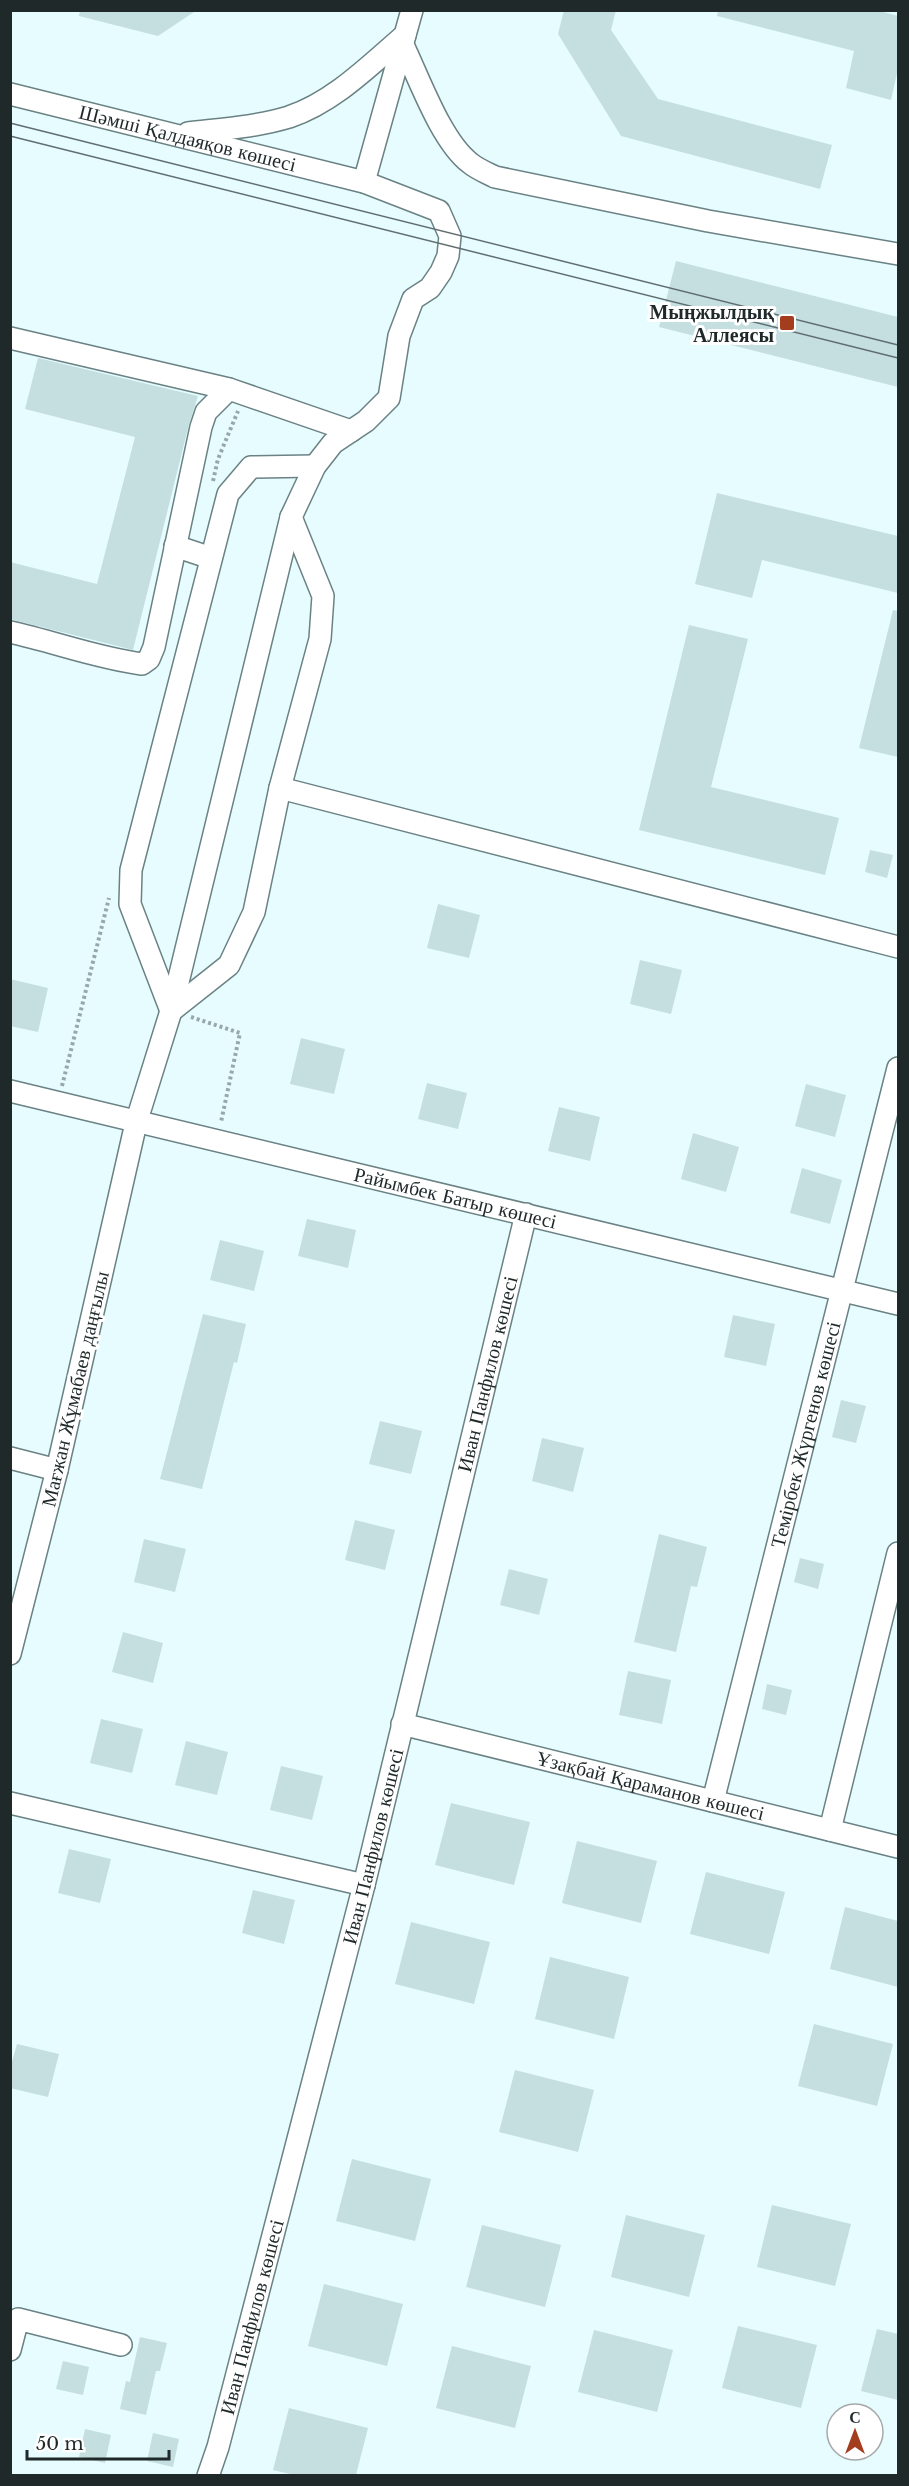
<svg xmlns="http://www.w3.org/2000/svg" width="909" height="2486" font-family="'Libre Baskerville',serif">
<rect width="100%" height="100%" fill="#e7fcff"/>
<path fill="#c5dfe1" d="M80 10H197L158 36 79 16Z
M564 10H616L611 30 658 99 832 145 820 189 621 136 558 34Z
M718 10H876L898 16V69L891 100 846 88 854 51 717 16Z
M676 261 898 317V387L659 327Z
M38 358 198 396 189 424 133 650 10 619V562L97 584 135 437 25 409Z
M717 493 898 536V593L762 560 752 598 695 584Z
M893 610 898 611V757L859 748Z
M689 625 748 639 711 787 839 818 825 875 639 830Z
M870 850 893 855 887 878 865 872Z
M438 904 480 915 469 958 427 948Z
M640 960 682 970 671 1014 630 1004Z
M10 979 48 988 38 1032 10 1026Z
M301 1038 345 1049 334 1094 290 1084Z
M427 1083 467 1093 458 1129 418 1119Z
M806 1084 846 1095 835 1137 795 1126Z
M559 1107 600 1117 590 1161 548 1151Z
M693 1133 739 1147 726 1192 681 1179Z
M802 1168 842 1180 830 1224 790 1213Z
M307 1219 356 1230 348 1268 298 1256Z
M220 1240 264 1251 254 1291 210 1280Z
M203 1314 246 1324 237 1363 234 1362 202 1489 160 1479Z
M733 1315 775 1324 766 1366 724 1357Z
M841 1400 866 1406 856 1443 832 1437Z
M380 1421 422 1431 411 1474 369 1464Z
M542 1438 584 1448 573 1492 532 1481Z
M355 1520 395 1530 385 1570 345 1560Z
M659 1534 707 1547 697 1587 691 1586 676 1652 634 1642Z
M144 1539 186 1549 175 1592 134 1582Z
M800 1558 824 1564 818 1589 794 1582Z
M509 1569 548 1579 539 1615 500 1605Z
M123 1632 163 1643 153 1683 112 1672Z
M628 1671 671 1680 662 1724 619 1715Z
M767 1684 792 1690 786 1715 762 1709Z
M101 1719 143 1729 132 1773 90 1763Z
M186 1741 228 1752 217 1795 175 1785Z
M281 1766 323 1776 312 1820 270 1810Z
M451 1803 530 1822 514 1885 435 1865Z
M577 1841 657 1861 641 1923 562 1903Z
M69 1849 111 1859 100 1903 58 1893Z
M706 1872 785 1892 769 1954 690 1934Z
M253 1890 295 1900 284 1944 242 1933Z
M845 1907 898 1921V1987L830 1969Z
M411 1922 490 1942 474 2004 395 1984Z
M550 1957 629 1977 614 2039 535 2019Z
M814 2024 893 2044 877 2106 798 2086Z
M17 2044 59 2054 48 2097 10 2088V2069Z
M515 2070 594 2090 578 2152 499 2132Z
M352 2159 431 2179 415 2241 336 2221Z
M772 2205 851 2224 835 2286 757 2267Z
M626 2215 705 2235 689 2297 611 2277Z
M482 2225 561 2245 545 2307 466 2287Z
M324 2284 403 2304 387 2366 308 2346Z
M738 2326 817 2345 801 2408 722 2388Z
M877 2329 898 2334V2400L861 2391Z
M594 2330 673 2350 657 2412 578 2392Z
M140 2337 167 2343 160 2371H156L146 2415 120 2409 126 2381 130 2382Z
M452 2346 531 2366 515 2428 436 2408Z
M63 2361 89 2367 83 2395 56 2389Z
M289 2408 368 2428 356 2475H294L273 2470Z
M85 2429 111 2435 105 2463 79 2457Z
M153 2433 179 2439 173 2467 147 2461Z"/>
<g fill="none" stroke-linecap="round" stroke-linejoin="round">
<g stroke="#6a8284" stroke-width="24">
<g id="minor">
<path d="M403 45C419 78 441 141 470 163 477 169 487 173 495 177L708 221 898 254"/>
<path id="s1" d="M10 94 364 182 439 211 450 236 448 256 441 272 430 288 413 299 399 336 389 398 366 421 333 443 315 466 291 517 171 1011 136 1123 57 1470 10 1654"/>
<path d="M188 133C222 129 256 127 289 117 334 102 370 65 405 35"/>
<path d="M364 182 412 10"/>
<path d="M10 338 229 389 351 431"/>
<path d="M175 546 211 558"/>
<path d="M10 632C55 642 97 658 142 664L149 659 154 647 201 427 206 412 229 389"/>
<path d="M280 788 898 947"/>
<path d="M171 1011 130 904 131 870 228 494 251 467 315 466"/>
<path d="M171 1011 229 965 254 912 280 788 320 639 323 596 291 517"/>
<path id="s2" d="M10 1091 898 1304"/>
<path d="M10 1458 57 1470"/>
<path id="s3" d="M402 1724 898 1847"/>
<path id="s4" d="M713 1801 898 1068"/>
<path d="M10 1803 364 1885"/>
<path d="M830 1830 898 1553"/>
<path d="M10 2350 18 2319 121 2345"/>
<path id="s5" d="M208 2476 218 2447 364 1885 526 1214"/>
</g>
</g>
<path stroke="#97a8aa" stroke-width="4" stroke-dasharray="3 3" stroke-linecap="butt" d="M213 481 218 459 238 411
M191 1017 240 1033 221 1122
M62 1086 109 898"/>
<use href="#minor" stroke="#fff" stroke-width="21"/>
<path stroke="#616e70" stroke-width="1.5" d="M10 123 898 345
M10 136 898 358"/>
</g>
<rect fill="#a43c1e" stroke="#fff" stroke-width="2" x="779" y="315" width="16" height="16" rx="3"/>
<g text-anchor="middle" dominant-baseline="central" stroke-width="6" stroke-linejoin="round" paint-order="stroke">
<g font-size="20" fill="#1f292a" stroke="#fff">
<text stroke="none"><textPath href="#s1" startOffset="183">Шәмші Қалдаяқов көшесі</textPath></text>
<text stroke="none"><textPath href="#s2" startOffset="458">Райымбек Батыр көшесі</textPath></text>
<text stroke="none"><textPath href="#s5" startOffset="1137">Иван Панфилов көшесі</textPath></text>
<text transform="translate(75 1389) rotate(-77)">Мағжан Жұмабаев даңғылы</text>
<text stroke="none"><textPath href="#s4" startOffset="378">Темірбек Жүргенов көшесі</textPath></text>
<text stroke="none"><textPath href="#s3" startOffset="256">Ұзақбай Қараманов көшесі</textPath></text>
<text stroke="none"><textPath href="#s5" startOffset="651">Иван Панфилов көшесі</textPath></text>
<text stroke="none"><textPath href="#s5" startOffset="165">Иван Панфилов көшесі</textPath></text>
</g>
<g font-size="20" font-weight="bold" fill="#1f292a" stroke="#fff" text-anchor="end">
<text x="774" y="312">Мыңжылдық<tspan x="774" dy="23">Аллеясы</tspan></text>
</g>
</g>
<rect width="909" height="2486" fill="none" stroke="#1f292a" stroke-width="24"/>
<g transform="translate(855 2432)"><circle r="28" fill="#ffffff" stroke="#a5a9aa" stroke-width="1.5"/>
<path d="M0-4.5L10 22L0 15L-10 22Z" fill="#a43c1e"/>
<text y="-9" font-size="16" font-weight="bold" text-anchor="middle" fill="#1f292a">С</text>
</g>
<path d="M27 2450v9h142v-9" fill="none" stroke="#1f292a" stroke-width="3"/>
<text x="36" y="2450" font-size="18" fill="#1f292a" stroke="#ffffff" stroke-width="4.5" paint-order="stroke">50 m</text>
</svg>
